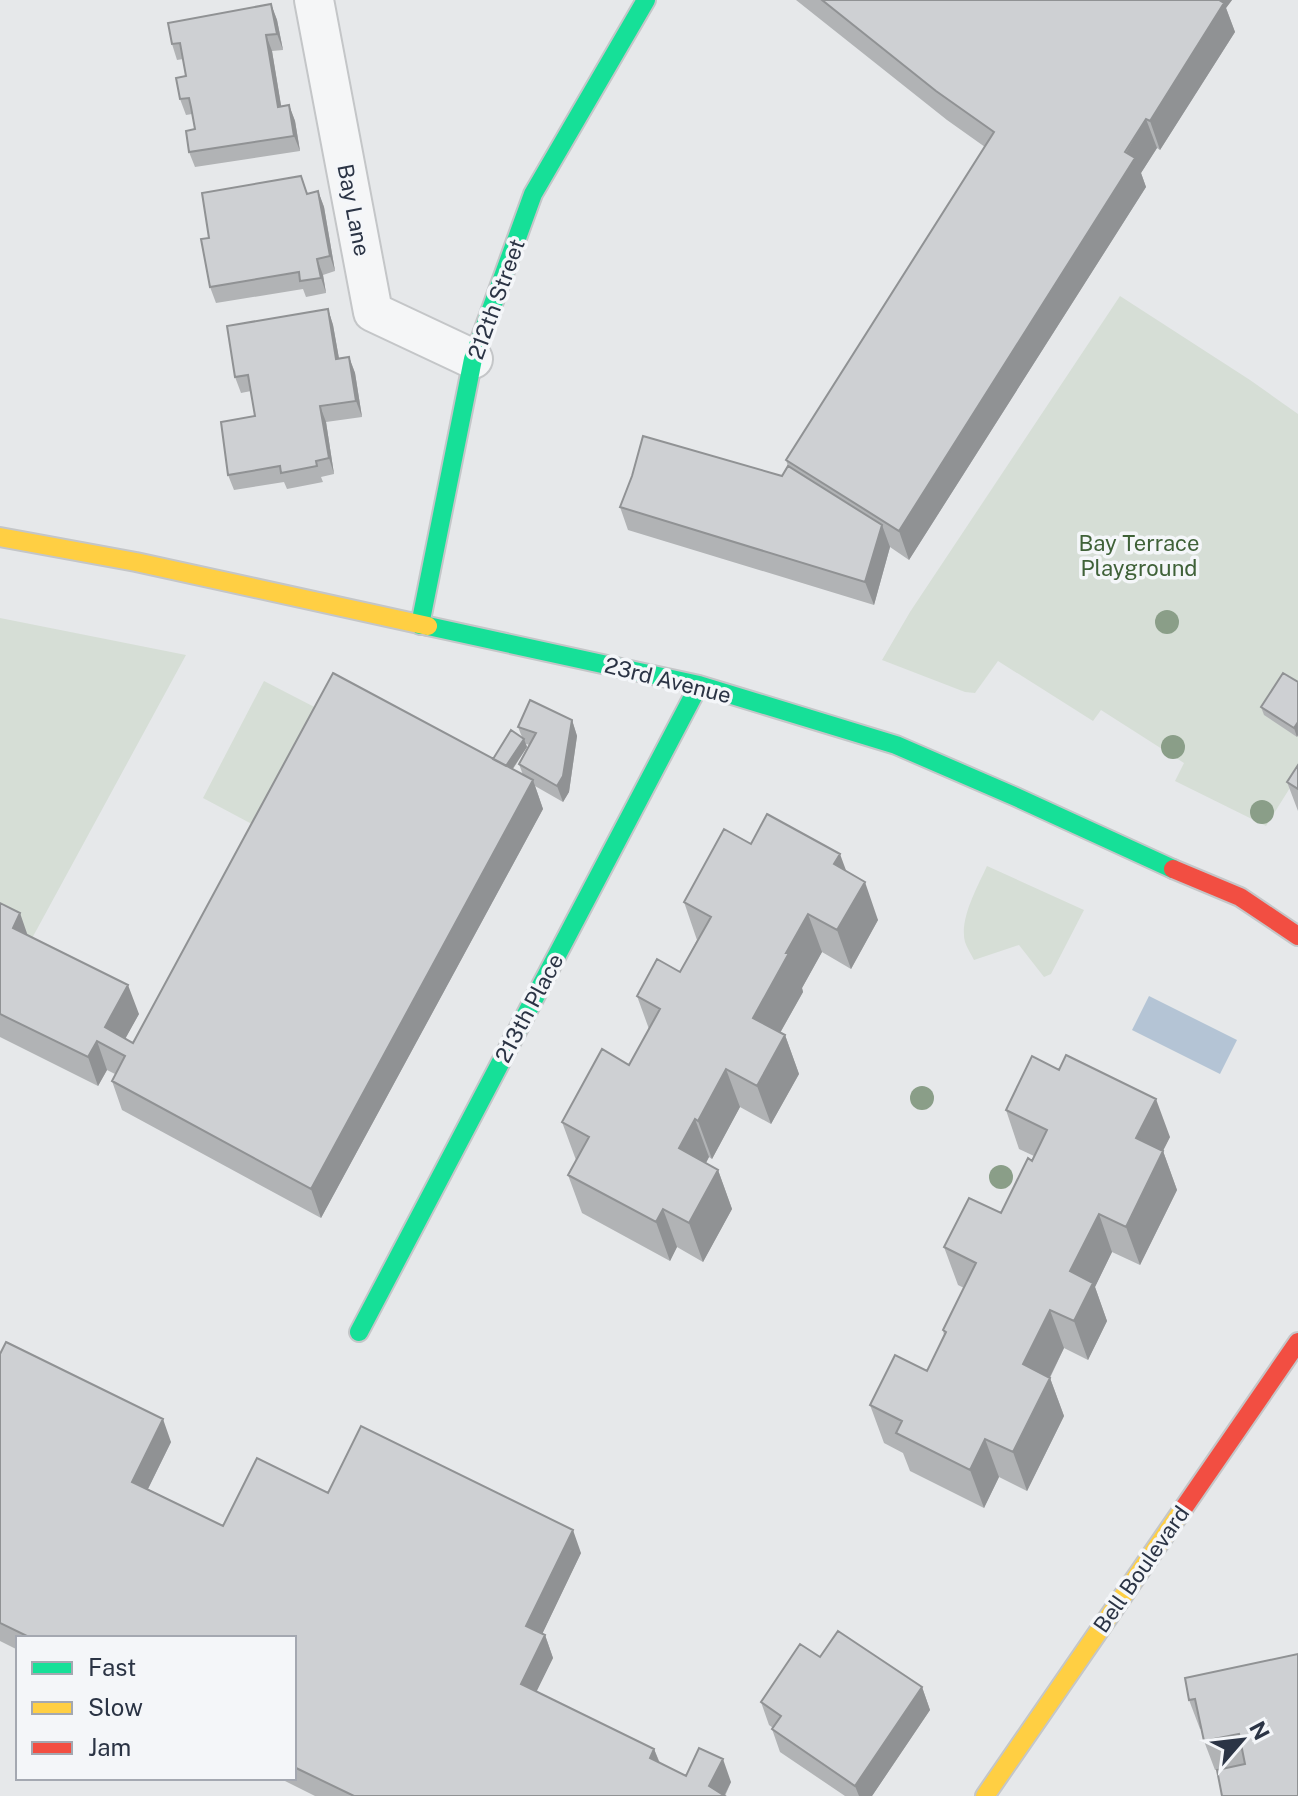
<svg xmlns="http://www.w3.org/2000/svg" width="1298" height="1796" font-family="'Public Sans',sans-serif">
<rect width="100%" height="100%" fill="#e6e8ea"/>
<path fill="#d6ded6" d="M1120 296 1250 380 1298 414V775L1266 826 1175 781 1184 763 1101 710 1093 721 998 661 975 693 965 692 882 660 910 612Z
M0 618 186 655 30 942 0 927Z
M264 681 326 713 265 831 203 798Z
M987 866 1084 910 1051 974 1044 977 1019 945 974 960C971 954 967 948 965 942 959 919 978 886 987 866Z"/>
<path fill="#b4c4d5" d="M1149 996 1237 1040 1220 1074 1132 1030Z"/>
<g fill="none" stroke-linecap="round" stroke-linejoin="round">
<g stroke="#c4c6c8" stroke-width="42">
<path id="street" d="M314 0 373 312 473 359"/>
</g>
<g stroke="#c4c6c8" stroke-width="22">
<path id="fast" d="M420 625 473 359 533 194 646 0
M428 626 699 685 896 745 1016 797 1173 869
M359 1332 699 685"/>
</g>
<g stroke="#c4c6c8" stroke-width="22">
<path id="slow" d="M0 537 136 562 428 626
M985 1796 1183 1509"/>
</g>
<g stroke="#c4c6c8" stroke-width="22">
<path id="jam" d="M1173 869 1240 897 1298 936
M1183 1509 1298 1342"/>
</g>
<use href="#street" stroke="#f5f6f7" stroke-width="38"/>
<use href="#fast" stroke="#16e098" stroke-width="18"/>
<use href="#slow" stroke="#ffcf43" stroke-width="18"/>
<use href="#jam" stroke="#f24e42" stroke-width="18"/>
</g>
<g fill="#8a9e88">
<circle cx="1167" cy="622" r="12"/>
<circle cx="1173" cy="747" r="12"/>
<circle cx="1262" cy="812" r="12"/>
<circle cx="922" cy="1098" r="12"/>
<circle cx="1001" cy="1177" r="12"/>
</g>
<path fill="#b1b3b5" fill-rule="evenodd" d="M796 0H1232L1226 8 1235 32 1160 150 1157 148 1141 173 1146 187 909 560 890 547 874 605 628 530 620 507 782 476 788 466 786 460 985 147 947 120Z
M271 4 277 20 283 50 272 51 281 106 289 105 295 121 300 151 195 167 189 152 195 129 192 114 186 115 180 99 186 76 183 59 177 60 172 44Z
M318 191 324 207 335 271 323 275 326 293 306 297 303 289 216 303 210 287 209 238 307 194Z
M328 309 333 325 339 359 349 357 355 373 362 417 326 422 334 474 321 477 323 482 287 489 284 482 234 490 228 475 255 416 251 391 241 393 235 377Z
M1298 682V735L1297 737 1264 715 1261 707Z
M572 720 577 736 569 792 563 802 535 786 543 809 321 1218 122 1110 112 1081 115 1074 107 1070 98 1086 0 1037V903L28 936 139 1014 125 1038 133 1043 493 759 522 737 518 727ZM526 744 530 745 519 764 523 775 513 769 527 747Z
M1298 765V811L1287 782Z
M751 844 846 871 878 920 851 969 822 952 802 988 803 992 780 1033 785 1035 799 1074 771 1124 740 1107 712 1159 709 1157 706 1163 718 1170 732 1209 703 1262 677 1247 670 1261 582 1213 568 1175 576 1160 562 1122 629 1065 649 1029 637 996 680 972 697 940 684 902Z
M1006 1110 1170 1137 1163 1151 1177 1190 1140 1265 1112 1252 1095 1287 1107 1321 1088 1360 1064 1348 1050 1378 1064 1416 1027 1491 999 1477 984 1508 910 1471 903 1453 884 1443 870 1405 927 1371 944 1335 943 1330 964 1288 958 1285 944 1247 1001 1213 1034 1156 1019 1149Z
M0 1354 171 1442 148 1489 223 1526 328 1493 581 1553 542 1634 545 1635 553 1658 536 1691 654 1749 660 1763 686 1776 731 1782 725 1796H315L279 1778H294V1638H18V1650L0 1641Z
M1298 1654 1245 1764 1215 1770 1204 1741 1201 1729H1200L1189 1700Z
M922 1687 930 1710 872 1796H845L780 1752 772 1729 773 1728 769 1725 761 1702Z"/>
<path fill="#909294" d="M1210 0H1232L1226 8 1235 32 1160 150 1150 121Z
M271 4 277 20 283 50 277 34Z
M266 35 272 51 284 123 278 107Z
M289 105 295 121 300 151 294 136Z
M1146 119 1157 148 1141 173 1146 187 909 560 899 531Z
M318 191 324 207 335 271 330 256Z
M317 259 323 275 326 293 321 278Z
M328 309 333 325 342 375 336 359Z
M349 357 355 373 362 417 356 401Z
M320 406 326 422 334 474 329 458Z
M882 525 890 547 874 605 865 582Z
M572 720 577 736 569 792 563 802 557 786Z
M1298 722V735L1297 737 1294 728Z
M524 739 527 747 509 774 506 766Z
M533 780 543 809 321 1218 311 1189Z
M840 854 854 892 834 864Z
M865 882 878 920 851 969 837 930Z
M20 913 30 942 13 928Z
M808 914 822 952 802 988 803 992 767 1056 753 1018 786 953Z
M128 985 139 1014 118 1052 105 1027Z
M785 1035 799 1074 771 1124 757 1086Z
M97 1041 107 1070 98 1086 88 1057Z
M726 1069 740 1107 712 1159 698 1121Z
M1156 1099 1170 1137 1150 1176 1136 1138Z
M695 1119 709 1157 693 1187 679 1148Z
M1163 1151 1177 1190 1140 1265 1126 1227Z
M718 1170 732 1209 703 1262 689 1223Z
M663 1209 677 1247 670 1261 656 1222Z
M1099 1214 1112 1252 1095 1287 1107 1321 1088 1360 1074 1321 1070 1271Z
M1050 1310 1064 1348 1037 1403 1023 1364Z
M1050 1378 1064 1416 1027 1491 1013 1452Z
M163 1419 171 1442 140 1505 132 1482Z
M985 1439 999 1477 984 1508 970 1470Z
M573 1530 581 1553 535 1649 526 1626Z
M545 1635 553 1658 529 1707 521 1684Z
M922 1687 930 1710 872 1796H859L855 1786Z
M654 1749 663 1772 650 1758Z
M723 1759 731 1782 724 1796 709 1786Z"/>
<path fill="#ced0d3" stroke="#909294" stroke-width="2" d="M822 0H1219L1224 3 1150 121 1146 119 1125 152 1135 158 899 531 786 460 994 132 936 91Z
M271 4 277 34 266 35 278 107 289 105 294 136 189 152 186 131 195 129 191 107 189 98 180 99 176 78 186 76 180 43 172 44 168 23Z
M301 176 307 194 318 191 330 256 317 259 321 278 300 281 299 272 210 287 201 239 209 238 202 193Z
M328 309 336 359 349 357 356 401 320 406 329 458 316 461 317 466 281 473 280 466 228 475 221 422 255 416 248 375 235 377 227 326Z
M643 436 782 476 788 466 882 525 865 582 620 507 632 476Z
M333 673 533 780 311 1189 112 1081 125 1056 97 1041 88 1057 0 1014V903L20 913 13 928 128 985 105 1027 133 1043Z
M1283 673 1298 682V722L1294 728 1261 707Z
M530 700 572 720 563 776 557 786 519 764 536 733 518 727Z
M511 730 524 739 506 766 493 759Z
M1298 765V789L1287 782Z
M767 814 840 854 834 864 865 882 837 930 808 914 786 953H789L753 1018 785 1035 757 1086 726 1069 698 1121 695 1119 679 1148 718 1170 689 1223 663 1209 656 1222 568 1175 589 1137 562 1122 602 1049 629 1065 660 1009 637 996 657 959 680 972 711 917 684 902 724 829 751 844Z
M1066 1055 1156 1099 1136 1138 1163 1151 1126 1227 1099 1214 1070 1271 1093 1283 1074 1321 1050 1310 1023 1364 1050 1378 1013 1452 985 1439 970 1470 896 1433 902 1421 870 1405 895 1355 927 1371 946 1332 943 1330 976 1263 944 1247 969 1198 1001 1213 1028 1158 1032 1161 1047 1130 1006 1110 1032 1056 1059 1070Z
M6 1342 163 1419 132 1482 223 1526 257 1458 328 1493 361 1426 573 1530 526 1626 545 1635 521 1684 654 1749 650 1758 686 1776 699 1748 723 1759 709 1786 725 1796H354L294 1767V1638H31L0 1623V1354Z
M838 1631 922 1687 855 1786 772 1729 781 1716 761 1702 800 1644 820 1657Z
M1298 1654V1796H1222L1217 1770 1245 1764 1239 1734 1204 1741 1195 1699 1189 1700 1185 1678Z"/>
<g text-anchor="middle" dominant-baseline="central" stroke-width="7" stroke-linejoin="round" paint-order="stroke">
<g font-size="22" fill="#2b3445" stroke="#f4f6f9">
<text transform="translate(354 210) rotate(79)">Bay Lane</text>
<text transform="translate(496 299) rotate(-70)">212th Street</text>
<text transform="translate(668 680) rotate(14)">23rd Avenue</text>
<text transform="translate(529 1008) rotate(-62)">213th Place</text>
<text transform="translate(1141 1569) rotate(-55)">Bell Boulevard</text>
</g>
<g font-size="22" fill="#3f6138" stroke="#f4f6f9">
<text x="1139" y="543">Bay Terrace<tspan x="1139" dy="25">Playground</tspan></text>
</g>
</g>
<rect x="16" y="1636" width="280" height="144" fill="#f4f6f9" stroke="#a4a8b1" stroke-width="2"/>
<rect x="32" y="1662" width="40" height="12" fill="#16e098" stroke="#a4a8b1" stroke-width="2"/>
<text x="88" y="1676" font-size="24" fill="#2b3445">Fast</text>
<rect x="32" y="1702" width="40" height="12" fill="#ffcf43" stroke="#a4a8b1" stroke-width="2"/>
<text x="88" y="1716" font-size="24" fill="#2b3445">Slow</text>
<rect x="32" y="1742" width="40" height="12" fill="#f24e42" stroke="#a4a8b1" stroke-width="2"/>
<text x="88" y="1756" font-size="24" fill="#2b3445">Jam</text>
<g transform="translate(1242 1740) rotate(62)" stroke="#f4f6f9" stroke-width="6" paint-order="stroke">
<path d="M0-6L14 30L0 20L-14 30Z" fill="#2b3445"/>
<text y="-12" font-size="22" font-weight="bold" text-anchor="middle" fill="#2b3445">N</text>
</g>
</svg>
